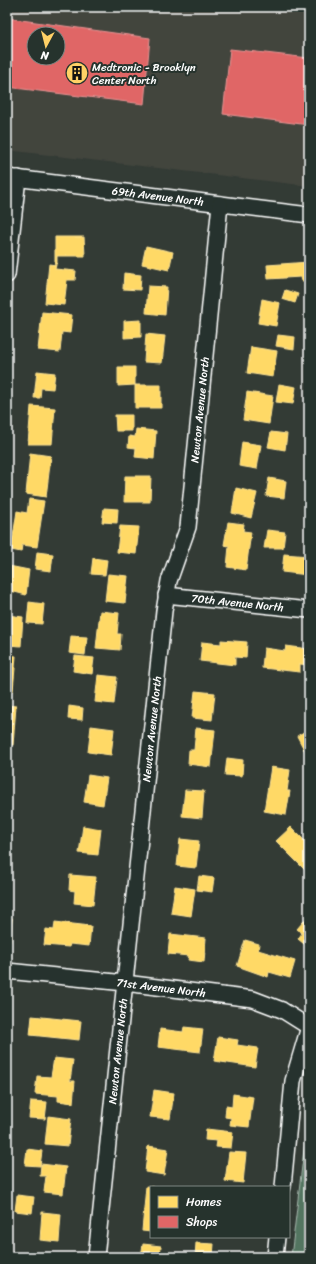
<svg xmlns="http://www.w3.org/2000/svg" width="316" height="1264" font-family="Sriracha,sans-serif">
<rect width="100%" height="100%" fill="#333b35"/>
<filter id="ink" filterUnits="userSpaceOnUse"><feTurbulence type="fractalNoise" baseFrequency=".025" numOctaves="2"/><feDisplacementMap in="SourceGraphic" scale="8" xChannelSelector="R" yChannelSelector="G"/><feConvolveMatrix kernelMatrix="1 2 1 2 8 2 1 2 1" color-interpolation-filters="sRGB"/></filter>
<g filter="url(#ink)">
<path fill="#43453e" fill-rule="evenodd" d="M7 7H309V186L7 150ZM34 34H58V58H34Z"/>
<path fill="#537560" stroke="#a9bab0" d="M309 1108V1257H291Z"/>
<path fill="#ffd966" stroke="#ffe494" d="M55 237H84L85 256H57V264H55Z
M146 246 173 252 169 270 142 264Z
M309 262V280L302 281 301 277 268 279 267 265Z
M49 264 56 265 55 269 76 271 75 280H67L64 305 45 303Z
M124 273 141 275 140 290 123 289Z
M148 286 167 287 165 315 146 313Z
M285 290 298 294 295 303 282 299Z
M262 299 280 303 276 326 258 323Z
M42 312 72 315 70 333 62 332 60 352 38 350Z
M141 320V337L124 338V321Z
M146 334 165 336 162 363 144 362Z
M278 335 295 337 294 349 276 346Z
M251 347 277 351 273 377 247 373Z
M118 367H135V385L118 386Z
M37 371 55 373 53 389 41 388 40 398H34Z
M279 384 296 387 293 404 276 402Z
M135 385H161V408H135Z
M247 392 273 396 269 424 243 420Z
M31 406 55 408 52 444H28Z
M115 415H132V431H116Z
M136 429 156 431 154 459 135 457 136 448 128 447 129 436 135 437Z
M271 432 287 434 285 450 268 447Z
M242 442 261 445 257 469 239 466Z
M30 453 51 456 46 497 26 494Z
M125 476H151L150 502H124Z
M269 478 286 481 284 498 266 496Z
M236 488 257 493 251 518 232 513Z
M29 499 44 501 37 547 22 545 21 552 11 550 17 511 27 513Z
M104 508 118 509 117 523 102 522Z
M228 522 244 524 243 531 251 532 246 570 227 567 229 546 224 545Z
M120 526 139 527 136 554 117 552Z
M267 530 285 532 283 548H264Z
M37 552 53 554 51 571 35 569Z
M284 554 309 556 308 575 282 572Z
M93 558 107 560 105 575 91 574Z
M9 566 29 570 26 595 7 590Z
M108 574 128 576 125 603 105 601Z
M29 602 44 604 42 624 27 623Z
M100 611 119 613 117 634H121L120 650 96 648Z
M7 615 23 617 21 646 7 645Z
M71 636 87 637 85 655 69 653Z
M221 640 247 642 246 658 235 657V665L200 661 202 642 221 644Z
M286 646 309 649 308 665 300 664V672L262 668 264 648 285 651Z
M7 655 16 656 13 691 7 690Z
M75 656 94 658 92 674 73 671Z
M98 675 117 677 114 704 95 702Z
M195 691 215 693 212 720 192 718Z
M7 705 16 706 13 745H7Z
M69 706 83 708 82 720 68 719Z
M91 726 114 729 111 755 88 752Z
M196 728 215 730 211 767 188 764 189 750H194Z
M309 729V756L308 757 297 736Z
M227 758 243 760 242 776 225 775Z
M271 767 290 770 287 791H290L286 815 264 811Z
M88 775 107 778 103 805 84 802Z
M185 790 204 791 202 818 182 816Z
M83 826 101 829 98 855 79 853Z
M291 827 309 845V868L306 871 276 841Z
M180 839 199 841 196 868 177 866Z
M70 875 96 877 93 905 74 903 75 891 69 890Z
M199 876 214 878 212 892 197 890Z
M175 886 195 889 191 916 171 913Z
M309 915V948L298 939 302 933 297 929Z
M7 918H12L10 942H7Z
M55 922 91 926 89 946 70 944 69 947 44 945 46 929 54 930Z
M170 934 206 938 204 962 188 960 189 956 168 954Z
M245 940 259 944 258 950 295 961 290 978 269 972 268 977 237 966Z
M32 1016 81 1021 79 1040 30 1035Z
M184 1027 203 1029 200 1052 158 1047 160 1029 183 1032Z
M218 1037 238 1040 237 1045 258 1048 255 1067 214 1061Z
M54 1058 73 1060 70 1081H75L73 1103 58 1101V1096L35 1094 37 1076 51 1077Z
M154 1090 174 1093 170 1119 150 1117Z
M233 1094 253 1097 249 1127 230 1125 231 1118 225 1117 226 1106 232 1107Z
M31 1101 47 1102 45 1119 29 1118Z
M48 1116 71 1119 68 1146 45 1144Z
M206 1129 233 1132 231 1148 216 1147 217 1141 205 1140Z
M148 1146 168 1149 164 1175 145 1172Z
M27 1149 42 1151 40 1166 25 1165Z
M229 1152 246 1153 243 1183 225 1181Z
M41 1164 66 1167 63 1194 44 1192 46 1176H40Z
M146 1186 153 1187H151V1232L142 1231Z
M17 1195 34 1197 32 1213 15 1211Z
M42 1212 61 1214 59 1242 40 1240Z
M196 1243 214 1244 213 1257H195Z
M143 1244 161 1246 160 1257H141Z"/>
<path fill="#e06666" stroke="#e99494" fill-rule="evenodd" d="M7 18 150 38 144 104 7 87ZM34 34H58V58H34Z
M230 49 309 58V125L223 114Z"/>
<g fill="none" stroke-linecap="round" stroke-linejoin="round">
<g stroke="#fff" stroke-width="18">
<g id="minor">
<path id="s1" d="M7 177 309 215"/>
<path d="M7 275 18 178"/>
<path id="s2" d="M166 595 309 610"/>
<path id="s3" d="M7 971 125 983 253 999 282 1010 309 1027"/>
<path d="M283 1187 293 1081 309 1027"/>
<path id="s4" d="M96 1257 164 611 169 581 188 527 220 204"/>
<path d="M275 1257 277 1237"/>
</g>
</g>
<use href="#minor" stroke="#26332d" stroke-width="15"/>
</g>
</g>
<defs>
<g id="building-disc" transform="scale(1.15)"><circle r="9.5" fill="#ffd166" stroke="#26332d"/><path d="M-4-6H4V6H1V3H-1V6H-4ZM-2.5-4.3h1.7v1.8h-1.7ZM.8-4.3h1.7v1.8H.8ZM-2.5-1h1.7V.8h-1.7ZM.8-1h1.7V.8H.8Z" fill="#111"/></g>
</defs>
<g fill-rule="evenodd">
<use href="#building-disc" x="77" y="73"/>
</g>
<g text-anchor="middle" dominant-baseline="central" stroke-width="4" stroke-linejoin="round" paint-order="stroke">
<g font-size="11" fill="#fff" stroke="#26332d" text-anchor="start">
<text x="92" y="67">Medtronic - Brooklyn<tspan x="92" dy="13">Center North</tspan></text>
</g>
<g font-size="11" fill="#fff" stroke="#26332d">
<text stroke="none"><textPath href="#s1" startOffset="152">69th Avenue North</textPath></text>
<text stroke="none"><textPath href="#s4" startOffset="855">Newton Avenue North</textPath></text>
<text stroke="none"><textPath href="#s2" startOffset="72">70th Avenue North</textPath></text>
<text stroke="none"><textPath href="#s4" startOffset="531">Newton Avenue North</textPath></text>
<text stroke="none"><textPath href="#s3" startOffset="155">71st Avenue North</textPath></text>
<text stroke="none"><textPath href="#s4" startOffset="207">Newton Avenue North</textPath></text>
</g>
</g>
<rect width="316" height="1264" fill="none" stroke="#26332d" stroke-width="24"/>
<rect x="12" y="12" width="292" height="1240" fill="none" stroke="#fff" stroke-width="1.5" filter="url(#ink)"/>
<rect x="150" y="1186" width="140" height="52" fill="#26332d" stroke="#7d8581"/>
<rect x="158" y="1196" width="20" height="12" fill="#ffd966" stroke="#7d8581"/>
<text x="186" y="1206" font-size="12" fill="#ffffff">Homes</text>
<rect x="158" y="1216" width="20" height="12" fill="#e06666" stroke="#7d8581"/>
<text x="186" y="1226" font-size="12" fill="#ffffff">Shops</text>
<g transform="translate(46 46) rotate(187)"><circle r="19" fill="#26332d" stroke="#7d8581"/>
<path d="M0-3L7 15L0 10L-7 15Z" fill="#ffd166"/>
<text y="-6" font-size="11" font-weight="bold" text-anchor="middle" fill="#ffffff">N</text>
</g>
</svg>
